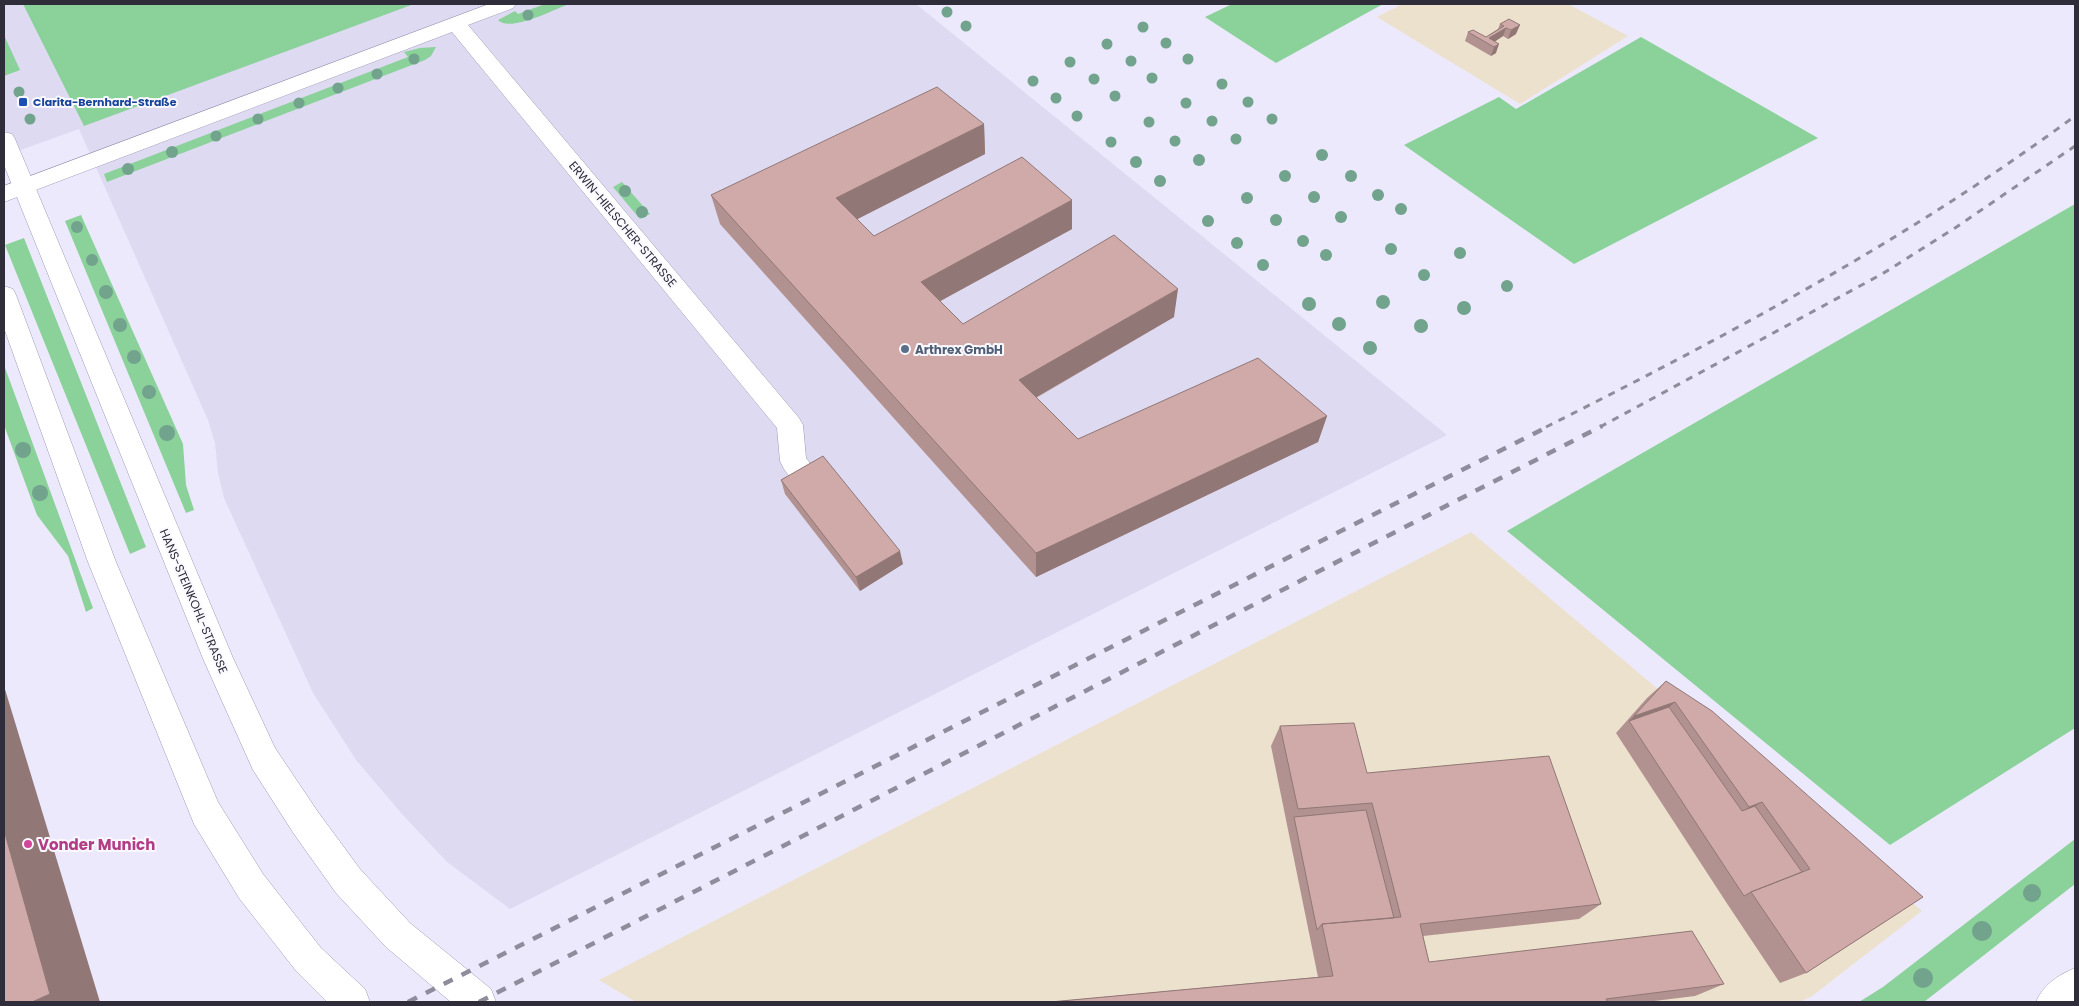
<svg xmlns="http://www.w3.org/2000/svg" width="2079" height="1006" font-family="Poppins,sans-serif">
<rect width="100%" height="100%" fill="#ece9fd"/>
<path fill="#dedaf1" d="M4 4H916L1447 435 510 909 447 862 402 814 356 760 313 693 224 498 218 473 215 443 208 420 79 129 4 156Z"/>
<path fill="#ece1cc" d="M1402 4H1568L1628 36 1520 104 1377 17Z
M1471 532 1922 911 1812 996 1800 1002H636L599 980Z"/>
<path fill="#8ad19a" d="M23 4H414L84 126Z
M545 4H569C555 9 510 33 498 20L515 11 518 14Z
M1232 4H1383L1276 63 1205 17Z
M4 35 20 70 4 76Z
M1641 37 1818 138 1574 264 1404 145 1499 97 1516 109Z
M436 47 431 56 425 60 107 182 104 174 408 57 404 52 420 48Z
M622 182 650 214 640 219 613 187Z
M2075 204V728L1890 845 1507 531Z
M81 215 183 444 186 485 194 510 186 513 65 221Z
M24 238 146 547 130 554 5 245Z
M4 365 93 608 86 612 68 556 37 515 4 425Z
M2075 839V884L1924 1002H1859L1883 987Z"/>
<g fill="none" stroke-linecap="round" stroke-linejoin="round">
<g stroke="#9d98b6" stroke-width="1">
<path id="minor" d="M489 4H516L513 8 468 25 799 418 803 425 806 458 823 481 819 489 809 492 799 489 784 469 780 461 777 428 452 32 4 202V186Z"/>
</g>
<g stroke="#9d98b6" stroke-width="1">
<path id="major" d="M4 132 12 134 15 139 233 658 275 748 318 812 360 869 410 923 491 989 496 1002H451L386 947 336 893 294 834 253 770 204 661 4 165Z
M4 286 13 289 16 295 116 562 218 802 263 874 321 948 365 989 370 1002H327L297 972 239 898 194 824 88 562 4 328Z
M2075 968V1002H2036C2043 985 2058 975 2075 968Z"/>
</g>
<use href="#minor" fill="#fff" fill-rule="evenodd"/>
<use href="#major" fill="#fff" fill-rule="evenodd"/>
<path stroke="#8f8c9c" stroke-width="3" stroke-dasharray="7 7" stroke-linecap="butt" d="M1546 427C1729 335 1910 238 2075 116
M1600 427 1882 274 1955 228 2075 146"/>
<path stroke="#8f8c9c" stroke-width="4.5" stroke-dasharray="10 10" stroke-linecap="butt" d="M408 1002 1549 426
M479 1002 1602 426"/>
</g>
<g fill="#71a38d">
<circle cx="947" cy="12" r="5.5"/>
<circle cx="528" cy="15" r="5.5"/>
<circle cx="966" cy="26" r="5.5"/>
<circle cx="1143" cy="27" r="5.5"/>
<circle cx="1166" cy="43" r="5.5"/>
<circle cx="1107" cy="44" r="5.5"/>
<circle cx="414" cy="59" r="5.5"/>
<circle cx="1188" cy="59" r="5.5"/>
<circle cx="1131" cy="61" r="5.5"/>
<circle cx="1070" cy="62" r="5.5"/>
<circle cx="377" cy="74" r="5.5"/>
<circle cx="1152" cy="78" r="5.5"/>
<circle cx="1094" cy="79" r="5.5"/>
<circle cx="1033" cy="81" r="5.5"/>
<circle cx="1222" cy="84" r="5.5"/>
<circle cx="338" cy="88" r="5.5"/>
<circle cx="19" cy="92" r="5.5"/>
<circle cx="1115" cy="96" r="5.5"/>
<circle cx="1056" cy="98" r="5.5"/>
<circle cx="1248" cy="102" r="5.5"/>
<circle cx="299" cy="103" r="5.5"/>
<circle cx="1186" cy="103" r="5.5"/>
<circle cx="1077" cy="116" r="5.5"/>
<circle cx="30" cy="119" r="5.5"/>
<circle cx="258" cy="119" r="5.5"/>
<circle cx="1272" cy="119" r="5.5"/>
<circle cx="1212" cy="121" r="5.5"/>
<circle cx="1149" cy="122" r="5.5"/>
<circle cx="216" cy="136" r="5.5"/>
<circle cx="1236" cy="139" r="5.5"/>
<circle cx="1175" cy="141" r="5.5"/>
<circle cx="1111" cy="142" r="5.5"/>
<circle cx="172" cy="152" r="6"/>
<circle cx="1322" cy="155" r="6"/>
<circle cx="1199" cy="160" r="6"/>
<circle cx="1136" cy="162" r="6"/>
<circle cx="128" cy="169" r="6"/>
<circle cx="1285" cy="176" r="6"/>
<circle cx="1351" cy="176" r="6"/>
<circle cx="1160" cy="181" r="6"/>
<circle cx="625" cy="191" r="6"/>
<circle cx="1378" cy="195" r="6"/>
<circle cx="1314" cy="197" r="6"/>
<circle cx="1247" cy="198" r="6"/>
<circle cx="1401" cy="209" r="6"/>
<circle cx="642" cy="212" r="6"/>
<circle cx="1341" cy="217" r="6"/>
<circle cx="1276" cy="220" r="6"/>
<circle cx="1208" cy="221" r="6"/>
<circle cx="77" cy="227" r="6"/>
<circle cx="1303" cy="241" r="6"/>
<circle cx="1237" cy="243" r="6"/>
<circle cx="1391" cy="249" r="6"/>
<circle cx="1460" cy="253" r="6"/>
<circle cx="1326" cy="255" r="6"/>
<circle cx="92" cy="260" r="6"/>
<circle cx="1263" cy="265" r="6"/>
<circle cx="1424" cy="275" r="6"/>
<circle cx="1507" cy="286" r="6"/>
<circle cx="106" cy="292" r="7"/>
<circle cx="1383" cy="302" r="7"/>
<circle cx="1309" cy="304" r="7"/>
<circle cx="1464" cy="308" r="7"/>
<circle cx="1339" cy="324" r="7"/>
<circle cx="120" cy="325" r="7"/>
<circle cx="1421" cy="326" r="7"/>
<circle cx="1370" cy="348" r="7"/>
<circle cx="134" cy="357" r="7"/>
<circle cx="149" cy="392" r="7"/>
<circle cx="167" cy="433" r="8"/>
<circle cx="23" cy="450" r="8"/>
<circle cx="40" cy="493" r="8"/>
<circle cx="2032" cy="893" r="9"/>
<circle cx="1982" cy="931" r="10"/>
<circle cx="1923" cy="978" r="10"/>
</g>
<path fill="#b29290" d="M1500 24 1516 34 1508 39 1503 36 1495 41 1496 53 1491 56 1465 41 1468 32 1486 37 1498 29Z
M984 124 985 154 857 219 874 236 1072 229 940 301 963 324 1174 317 1036 398 1078 439 1327 416 1318 442 1036 577 720 224 711 195Z
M781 480 903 564 860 591 785 494Z
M1666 681 1923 897 1806 973 1780 983 1728 905 1616 733 1647 698Z
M1280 726 1367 773 1601 904 1579 919 1423 936 1429 962 1724 984 1695 996 1646 1002H1050L1318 977 1271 746Z"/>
<path fill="#917776" d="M1520 25 1516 34 1508 39 1511 30Z
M1506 28 1503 36 1490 45 1489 38Z
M1499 44 1496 53 1491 56 1494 47Z
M984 124 985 154 842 227 836 198Z
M1072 200V229L924 310 921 282Z
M1178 289 1174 317 1019 407V380Z
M1327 416 1318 442 1036 577V553Z
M900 551 903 564 860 591 856 577Z
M4 686 100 1002H32L4 830Z
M1675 702 1656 719 1629 721 1634 716Z
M1762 802 1739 816 1727 822 1749 807Z"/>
<path fill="#cfaaa8" stroke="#917776" d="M1509 19 1520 25 1511 30 1506 28 1489 38 1499 44 1494 47 1468 32 1473 30 1486 37 1504 26 1500 24Z
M937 87 984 124 836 198 874 236 1022 157 1072 200 921 282 963 324 1114 235 1178 289 1019 380 1078 439 1258 358 1327 416 1036 553 711 195Z
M823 456 900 551 856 577 781 480Z
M1666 681 1712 711 1923 897 1806 973 1751 892 1810 869 1762 802 1749 807 1675 702 1634 716Z
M1669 707 1742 811 1755 806 1802 872 1751 892 1744 896 1629 721Z
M1354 723 1367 773 1549 756 1601 904 1420 924 1429 962 1692 931 1724 984 1606 999 1608 1002H1050L1333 976 1322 924 1401 917 1372 803 1298 809 1280 726Z
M1366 810 1394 918 1322 924 1317 930 1294 817Z
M4 830 50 994 32 1002H4Z"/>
<rect fill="#1a4fb4" stroke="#f9f9ff" stroke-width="2" x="18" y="97" width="10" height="10" rx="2.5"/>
<circle fill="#5c6f8a" stroke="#f9f9ff" stroke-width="2" cx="905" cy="349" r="5"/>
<circle fill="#d1479c" stroke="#f9f9ff" stroke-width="2" cx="28" cy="844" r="5"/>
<g text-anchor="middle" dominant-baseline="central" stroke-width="4" stroke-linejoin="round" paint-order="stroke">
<g font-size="11" font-weight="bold" fill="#164399" stroke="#f9f9ff" text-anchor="start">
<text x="33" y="102">Clarita-Bernhard-Straße</text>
</g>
<g font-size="12" fill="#2f2d39" stroke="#f9f9ff">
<text transform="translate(623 224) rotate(50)">ERWIN-HIELSCHER-STRASSE</text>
<text transform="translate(194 601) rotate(67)">HANS-STEINKOHL-STRASSE</text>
</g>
<g font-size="12" font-weight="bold" fill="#4e5e75" stroke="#f9f9ff" text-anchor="start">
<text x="915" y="349">Arthrex GmbH</text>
</g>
<g font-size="15" font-weight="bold" fill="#b23c85" stroke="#f9f9ff" text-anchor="start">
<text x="38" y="844">Vonder Munich</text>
</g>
</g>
<rect width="2079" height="1006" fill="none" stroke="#2f2d39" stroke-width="10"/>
</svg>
